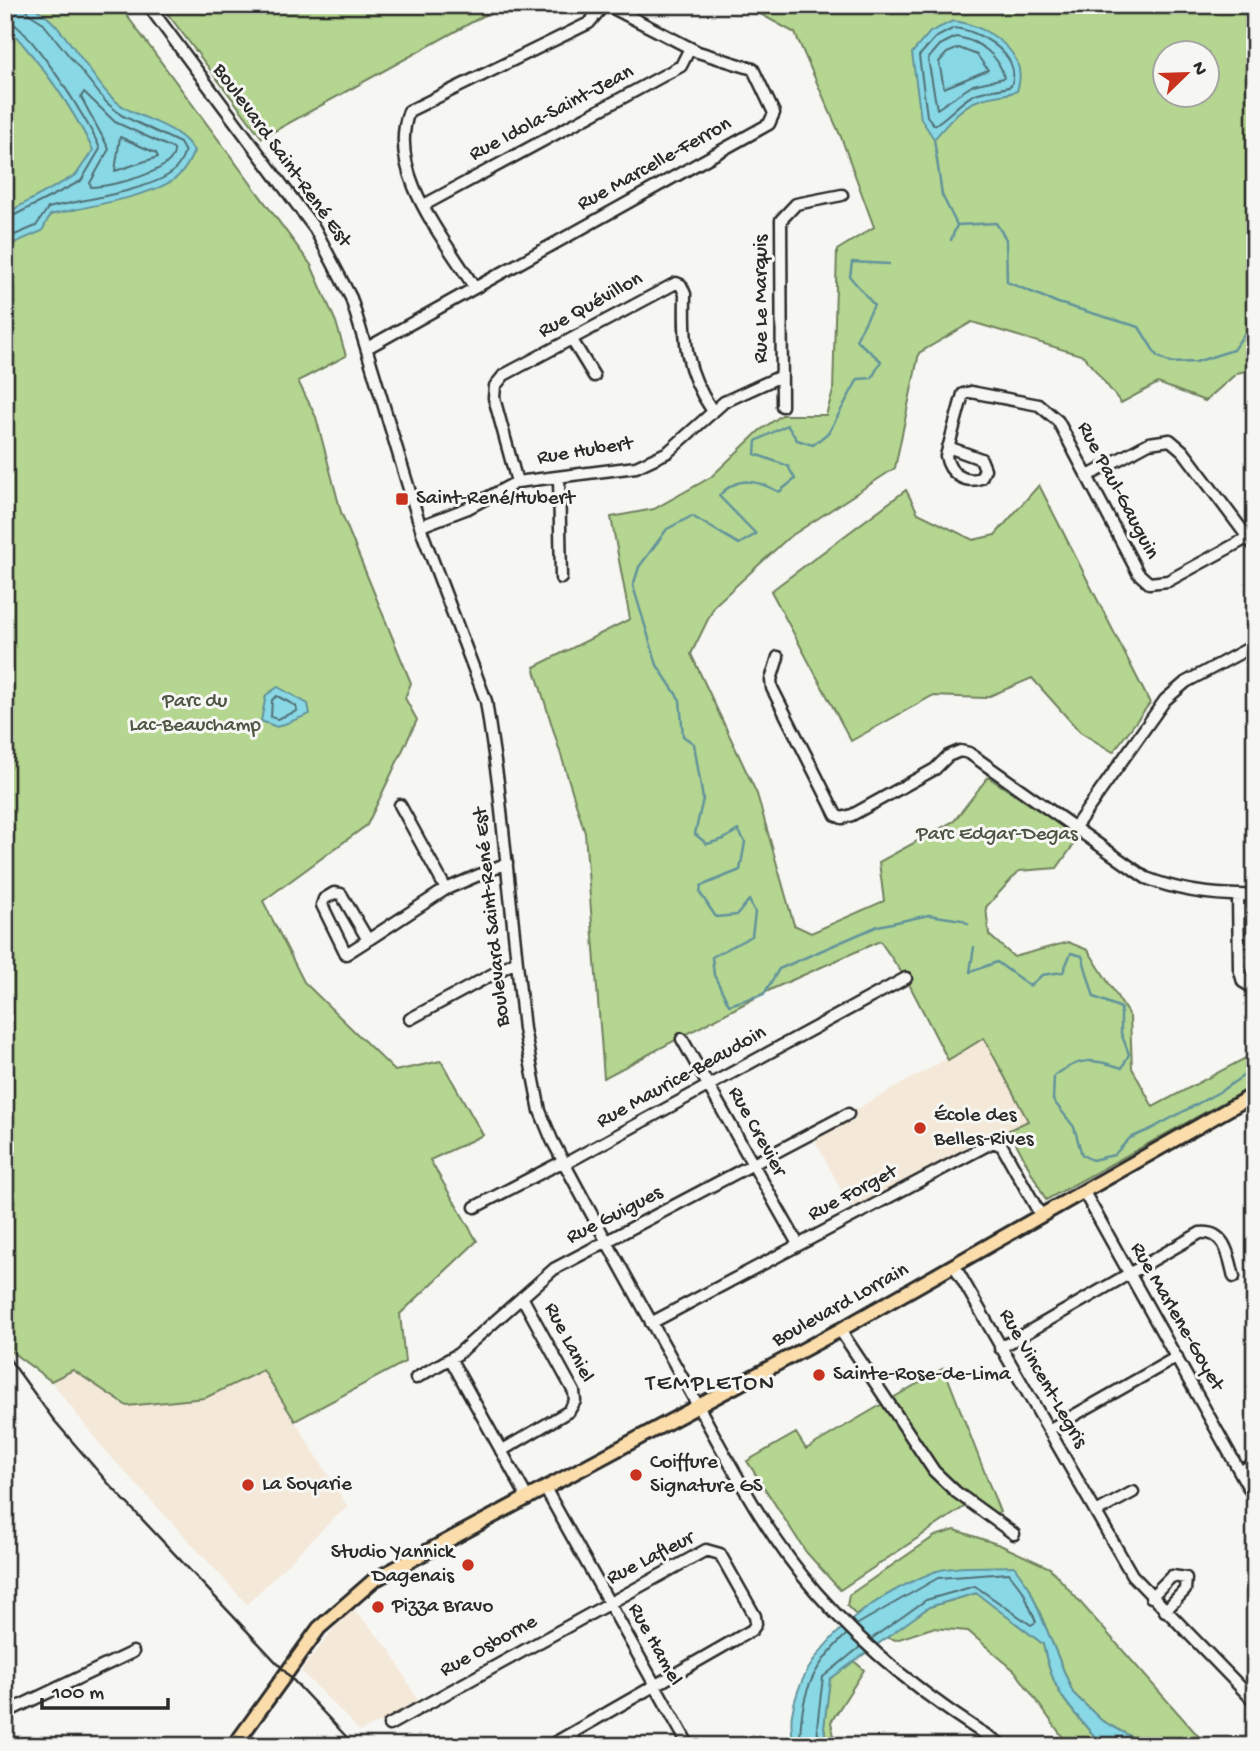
<svg xmlns="http://www.w3.org/2000/svg" width="1260" height="1751" font-family="'Gochi Hand',sans-serif">
<rect width="100%" height="100%" fill="#f6f6f2"/>
<filter id="ink" filterUnits="userSpaceOnUse"><feTurbulence type="fractalNoise" baseFrequency=".0143" numOctaves="2"/><feDisplacementMap in="SourceGraphic" scale="14" xChannelSelector="R" yChannelSelector="G"/><feConvolveMatrix kernelMatrix="1 2 1 2 8 2 1 2 1" color-interpolation-filters="sRGB"/></filter>
<g filter="url(#ink)">
<path fill="#f4e8d9" d="M984 1038 1028 1121 1002 1136V1146L1000 1144 854 1215 812 1134Z
M220 1300 348 1507 334 1518 247 1604 103 1448 51 1381Z
M351 1606 391 1651 420 1705 360 1731 301 1671Z"/>
<path fill="#b4d690" stroke="#70805e" stroke-width="2" fill-rule="evenodd" d="M5 5H119L311 265 336 322 346 356 298 381 316 417 341 512 411 683 405 698 417 720 367 825 263 901 304 982 395 1071 441 1061 483 1135 430 1160 477 1241 400 1314 405 1362 295 1421 263 1370 205 1398 127 1406 73 1370 51 1381 5 1347Z
M161 5H503L262 138Z
M744 5H1255V369L1237 373 1205 401 1158 383 1121 403 1084 356 972 322 919 353 895 468 788 538 715 605 691 654 757 794 794 925 811 933 884 901 879 862 954 821 988 777 1079 837 1057 868 1019 871 986 907 989 935 1014 957 1068 942 1088 950 1130 1017 1132 1068 1153 1107 1251 1055 1255 1057V1085L1046 1200 1009 1130 1028 1121 984 1038 948 1060 908 982 880 941 772 989 604 1078 585 833 534 667 630 619 611 517 654 509 711 477 759 431 782 415H826L833 391 837 250 874 227 841 137 795 33ZM1166 52H1208V94H1166Z
M1039 485 1150 703 1113 752 1080 732 1032 678 985 698 932 696 851 741 771 591 906 490 918 513 973 540 995 535Z
M944 1368 1000 1512 989 1515 970 1503 840 1590 806 1552 747 1461 796 1433 806 1449Z
M955 1530 1000 1545 1050 1568 1200 1738 1223 1746H1148L1101 1720 1073 1693 1029 1587 936 1571 856 1615 847 1606 849 1595 935 1536Z
M977 1593 1043 1644C1054 1697 1069 1706 1103 1746H1069L1015 1671 968 1631 932 1628 896 1640 885 1637 929 1607Z
M854 1661 864 1670 831 1722 836 1746H827L824 1727 830 1679Z"/>
<path fill="#89d8e6" stroke="#63939b" stroke-width="2" d="M5 5C12 5 21 4 27 5 57 12 88 74 110 96 134 121 177 121 194 151 189 162 185 171 176 178 154 196 80 208 50 215L42 231 5 247V214L76 175 93 150C70 103 40 62 5 24Z
M953 21C986 25 1031 52 1017 91 1004 96 992 95 979 100 960 106 947 125 934 139L921 119 912 53 930 32Z
M278 687 308 704 310 714 277 727 261 721 266 695Z
M1014 1566 1029 1587 1073 1693 1101 1720 1148 1746H1103C1069 1706 1054 1697 1043 1644L976 1593 929 1607 830 1679 824 1727 827 1746H793C793 1736 790 1724 792 1714 803 1645 873 1596 934 1572 953 1565 992 1567 1014 1566Z"/>
<g fill="none" stroke-linecap="round" stroke-linejoin="round">
<path stroke="#517076" stroke-width="2" d="M5 20C27 22 92 126 100 149L81 181 5 220
M954 28C978 30 1024 55 1011 86 999 91 985 89 973 95 958 103 948 118 934 125L927 116 919 56 935 38Z
M956 37C978 40 1000 55 1004 78L973 85 937 109 928 59 940 45Z
M959 48 977 55 988 70 944 88 939 62 947 53Z
M84 92 115 122 174 149C177 172 109 187 91 187L90 183 109 149 81 97Z
M120 137 156 153 158 157 115 171Z
M5 239 36 226 48 208C80 200 143 192 170 174 177 169 182 160 185 152L180 143 121 115 106 102 42 22 28 13 26 5
M277 696 296 706 297 711 277 719 271 717 272 700Z
M856 1625 938 1578 1009 1573 1023 1591 1036 1622 1031 1625 975 1586 926 1600 871 1639
M800 1746C800 1697 810 1668 847 1634
M820 1746 817 1727 823 1677 860 1647"/>
<path stroke="#63939b" stroke-width="2.5" d="M934 139 942 195 957 225
M951 240 957 225 996 223 1006 239 1007 282 1058 303 1139 327 1157 356 1170 363 1196 362 1233 350 1255 319
M889 264 852 262 850 277 874 305 856 340 881 361 872 378 858 379 829 432 813 445 797 440 787 425 756 441 755 454 788 466 795 479 779 492C756 480 738 475 719 496L756 534 739 544 692 516 667 529 639 567 633 586 657 665 680 700 683 736 694 744 703 799 695 834 707 844 724 839 738 830 745 842 740 870 701 886 700 893 716 917 737 915 749 900 755 912 752 936 712 957 714 975 729 1005 764 994 779 969 878 926 929 915 962 920 968 924
M974 947 970 972 997 962 1030 986 1042 975 1063 972 1071 953 1082 956 1094 997 1121 1008V1033L1129 1054 1122 1068C1092 1058 1080 1057 1054 1076L1053 1100 1074 1127 1082 1155 1092 1160 1114 1155 1130 1138 1151 1129 1221 1091 1255 1068"/>
<g stroke="#2b2b2b" stroke-width="15">
<path id="minor" d="M148 5 315 229 351 298 423 535 486 701 498 782 524 1029 540 1111 552 1140C597 1226 645 1311 692 1395 730 1463 765 1534 816 1592 870 1654 934 1704 1004 1746
M424 205 681 66 690 48
M474 287C444 238 386 172 409 111L589 23 604 5
M572 340 594 376
M367 348 769 124 774 113 753 69 698 52 607 5
M782 406 781 220 796 204 842 195
M948 447 981 459 985 469 981 478C964 484 949 473 946 456L963 394 971 392 1039 405 1058 421 1138 573 1149 583 1168 581 1247 538
M1088 476 1149 443 1170 440 1183 451 1255 547
M559 477 561 578
M517 482 494 398 495 386 504 375 676 283 681 285 685 294C684 341 684 369 712 410
M421 526 468 508 517 482 636 467 668 452 724 402 781 376
M778 657 771 680 772 688 836 815 842 818 852 815 935 769 948 756 960 751 969 753 1146 878C1181 892 1217 896 1255 895
M400 805 446 889
M1075 827 1165 700 1186 682 1255 645
M1238 896 1239 968 1243 982 1255 989
M368 940 346 954 322 905 324 899 334 893 341 894 368 940 446 889 507 863
M410 1019 515 962
M682 1039 798 1244
M1084 1192 1255 1499
M475 1207 556 1165 570 1161 906 978
M954 1265 1132 1575 1255 1702
M651 1323 993 1142 1002 1146 1041 1216
M840 1330 934 1471 956 1492 1014 1534
M1000 1348 1200 1233C1226 1230 1229 1257 1234 1277
M451 1360 528 1499
M416 1378 458 1354 554 1269 848 1114
M1050 1429 1177 1357
M501 1451 569 1411 575 1401 574 1392 522 1297
M1241 1471 1255 1463
M546 1490 689 1746
M1096 1512 1133 1492
M1151 1597 1172 1576 1186 1578 1185 1590 1165 1611
M5 1713 133 1652
M389 1725 706 1550 720 1554 755 1616 756 1624 752 1630 549 1746
M571 1734 578 1746"/>
</g>
<g stroke="#2b2b2b" stroke-width="18">
<path id="major" d="M234 1746 319 1628 374 1580 840 1330 1255 1094"/>
</g>
<use href="#minor" stroke="#f6f6f2" stroke-width="10"/>
<use href="#major" stroke="#faddab" stroke-width="12"/>
<path stroke="#2b2b2b" stroke-width="2.5" d="M5 1353 53 1419 108 1483 355 1746"/>
</g>
</g>
<g fill="#c8321e" stroke="#f6f6f2" stroke-width="2.5">
<rect x="395" y="492" width="14" height="14" rx="3.5"/>
<circle cx="920" cy="1128" r="7"/>
<circle cx="819" cy="1375" r="7"/>
<circle cx="636" cy="1475" r="7"/>
<circle cx="248" cy="1485" r="7"/>
<circle cx="468" cy="1565" r="7"/>
<circle cx="378" cy="1607" r="7"/>
</g>
<g text-anchor="middle" dominant-baseline="central" stroke-width="6" stroke-linejoin="round" paint-order="stroke">
<g font-size="21" fill="#2b2b2b" stroke="#f6f6f2">
<text transform="translate(552 114) rotate(-28)">Rue Idola-Saint-Jean</text>
<text transform="translate(281 156) rotate(54)">Boulevard Saint-René Est</text>
<text transform="translate(655 165) rotate(-29)">Rue Marcelle-Ferron</text>
<text transform="translate(762 299) rotate(-90)">Rue Le Marquis</text>
<text transform="translate(591 306) rotate(-29)">Rue Quévillon</text>
<text transform="translate(585 452) rotate(-9)">Rue Hubert</text>
<text transform="translate(1117 491) rotate(62)">Rue Paul-Gauguin</text>
<text transform="translate(493 917) rotate(-96)">Boulevard Saint-René Est</text>
<text transform="translate(682 1078) rotate(-29)">Rue Maurice-Beaudoin</text>
<text transform="translate(756 1132) rotate(61)">Rue Crevier</text>
<text transform="translate(853 1194) rotate(-28)">Rue Forget</text>
<text transform="translate(615 1216) rotate(-27)">Rue Guigues</text>
<text transform="translate(841 1306) rotate(-29)">Boulevard Lorrain</text>
<text transform="translate(1176 1317) rotate(60)">Rue Marlene-Goyet</text>
<text transform="translate(568 1343) rotate(63)">Rue Laniel</text>
<text transform="translate(1042 1379) rotate(60)">Rue Vincent-Legris</text>
<text transform="translate(651 1559) rotate(-27)">Rue Lafleur</text>
<text transform="translate(654 1645) rotate(61)">Rue Hamel</text>
<text transform="translate(489 1647) rotate(-29)">Rue Osborne</text>
</g>
<g font-size="21" fill="#2b2b2b" stroke="#f6f6f2" text-anchor="start">
<text x="416" y="499">Saint-René/Hubert</text>
<text x="934" y="1116">École des<tspan x="934" dy="24">Belles-Rives</tspan></text>
<text x="833" y="1375">Sainte-Rose-de-Lima</text>
<text x="650" y="1463">Coiffure<tspan x="650" dy="24">Signature GS</tspan></text>
<text x="262" y="1485">La Soyarie</text>
<text x="454" y="1553" text-anchor="end">Studio Yannick<tspan x="454" dy="24">Dagenais</tspan></text>
<text x="392" y="1607">Pizza Bravo</text>
</g>
<g font-size="21" fill="#4d5644" stroke="#f6f6f2">
<text x="195" y="702">Parc du<tspan x="195" dy="24">Lac-Beauchamp</tspan></text>
<text x="997" y="835">Parc Edgar-Degas</text>
</g>
<g font-size="23" letter-spacing="2" fill="#2b2b2b" stroke="#f6f6f2">
<text x="711" y="1384">TEMPLETON</text>
</g>
</g>
<rect width="1260" height="1751" fill="none" stroke="#f6f6f2" stroke-width="28"/>
<rect x="14" y="14" width="1232" height="1723" fill="none" stroke="#2b2b2b" stroke-width="2.5" filter="url(#ink)"/>
<g transform="translate(1186 74) rotate(67)"><circle r="33" fill="#f6f6f2" stroke="#a5a5a2" stroke-width="2"/>
<path d="M0-5L12 26L0 18L-12 26Z" fill="#c8321e"/>
<text y="-10" font-size="19" font-weight="bold" text-anchor="middle" fill="#2b2b2b">N</text>
</g>
<path d="M42 1698v10h126v-10" fill="none" stroke="#2b2b2b" stroke-width="3.5"/>
<text x="52" y="1698" font-size="21" fill="#2b2b2b" stroke="#f6f6f2" stroke-width="5" paint-order="stroke">100 m</text>
</svg>
